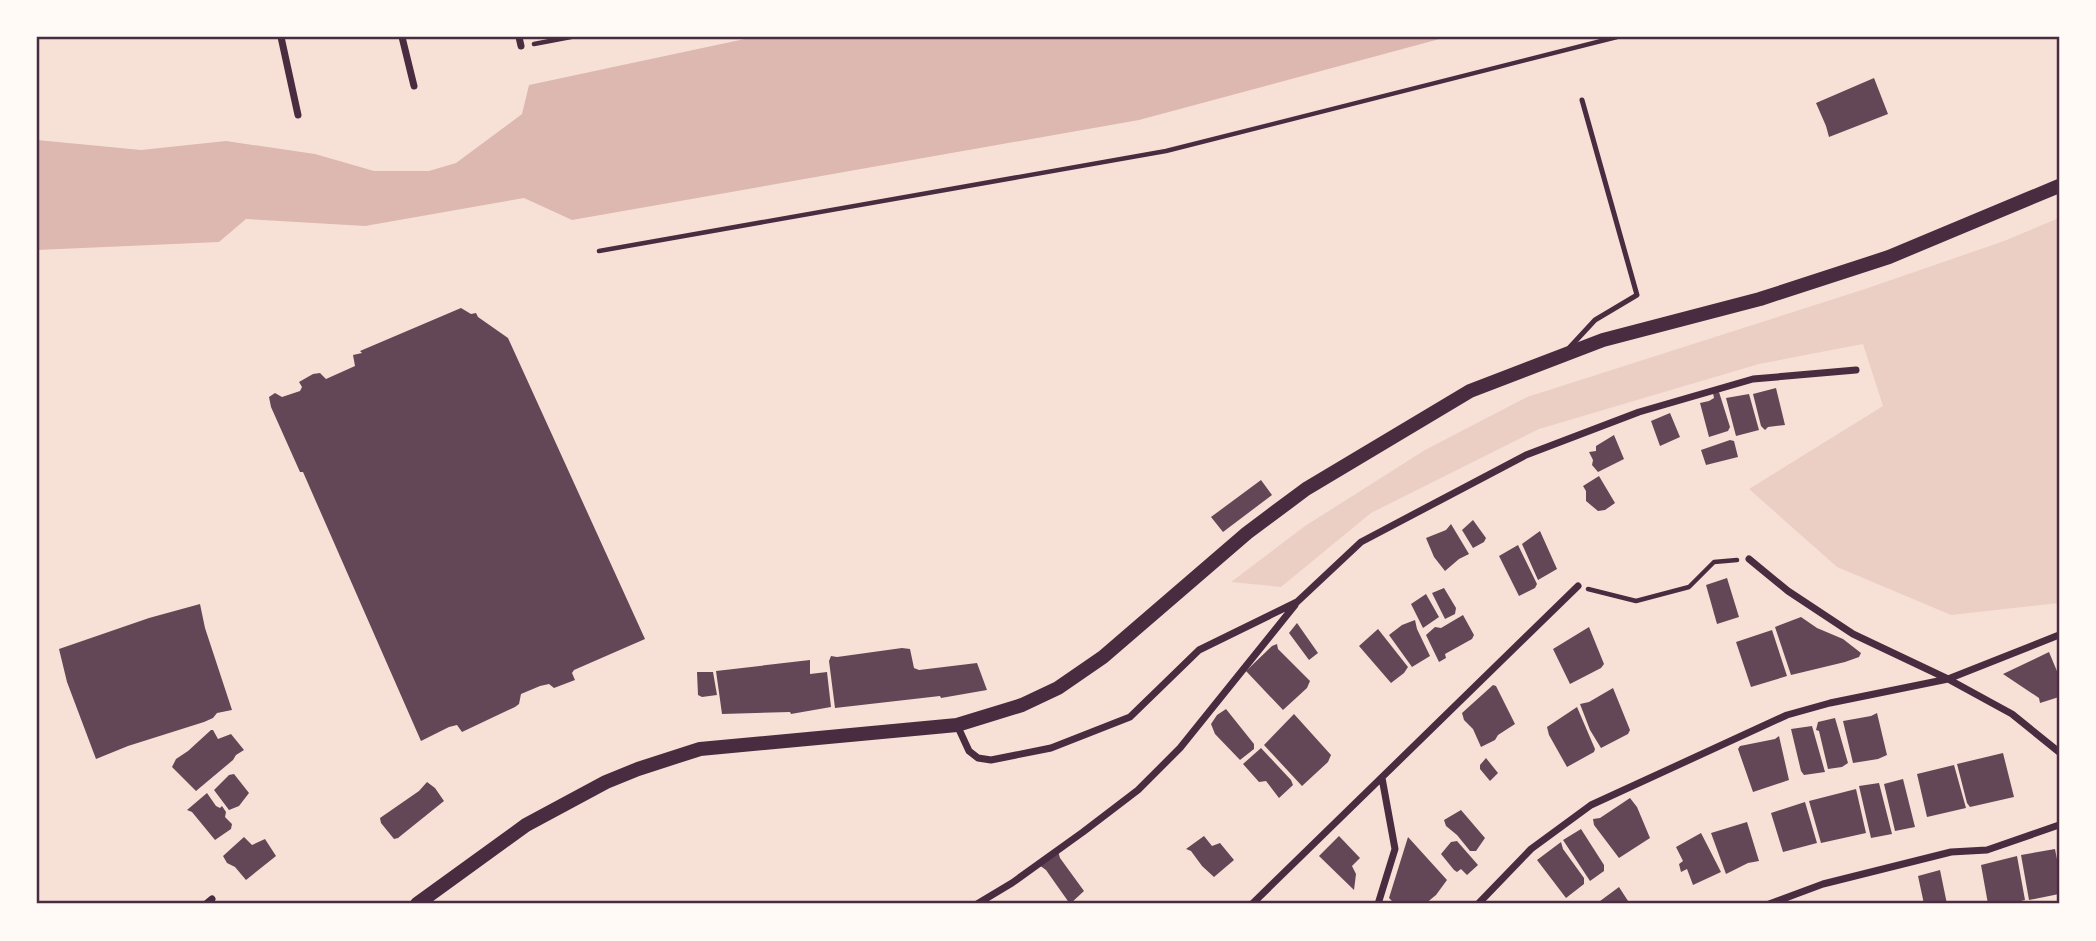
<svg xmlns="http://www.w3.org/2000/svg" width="2096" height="941" font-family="Commissioner,sans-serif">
<rect width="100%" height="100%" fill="#f7e1d7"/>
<path fill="#ebcfc5" d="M2059 218V603L1951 615 1837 567 1749 489 1883 406 1863 344 1759 364 1539 429 1371 513 1281 587 1231 582 1305 526 1425 450 1527 397 1865 289 2004 241Z"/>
<path fill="#dcb8b0" d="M754 37H1447L1139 120 572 220 524 198 365 226 246 219 219 242 37 250V140L141 150 226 141 315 154 374 171H429L456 163 522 114 529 85Z"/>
<path fill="#644757" d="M1874 78 1888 114 1829 137 1826 126 1816 103Z
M461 308 471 314 476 313 478 317 508 338 645 639 574 670 572 673 575 680 554 688 549 684 540 686 521 694 519 704 515 707 462 732 457 725 449 727 421 741 303 472H300L271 407 269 397 275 393 282 397 300 391 302 387 299 382 313 374 320 373 326 379 355 366 353 355 362 353 360 351Z
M1776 388 1785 425 1768 427 1765 430 1761 426 1753 394Z
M1719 392 1730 427 1728 431 1709 437 1700 403 1709 401 1714 398 1713 393Z
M1749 394 1759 430 1736 436 1726 398Z
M1670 413 1680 437 1660 446 1651 421Z
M1614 435 1624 459 1598 472 1592 465 1593 460 1589 452 1596 451V446Z
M1730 440 1734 441 1738 457 1706 465 1701 450Z
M1599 476 1615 503 1605 510 1598 511 1586 501V491L1583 486Z
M1261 480 1272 495 1223 532 1211 517Z
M1473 520 1486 538 1484 542 1473 548 1462 530Z
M1451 524 1469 554 1459 559 1445 571 1434 557 1426 538 1446 530Z
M1540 531 1557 569 1538 580 1522 544Z
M1518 545 1537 584 1535 588 1519 596 1499 556Z
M1727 578 1739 617 1717 624 1706 585Z
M1444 588 1456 608 1455 614 1445 619 1432 593Z
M1426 594 1439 617 1423 628 1411 604Z
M200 604 205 628 232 710 217 713 213 718 204 722 128 746 96 759 67 682 59 649 149 618Z
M1463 615 1474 635 1472 639 1445 654 1446 658 1439 662 1426 635 1435 627 1441 628Z
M1801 617 1817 628 1843 639 1861 653 1859 657 1845 662 1791 675 1775 627Z
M1415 620 1417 629 1430 656 1412 667 1389 635 1402 625Z
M1297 623 1318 653 1309 660 1289 633Z
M1589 627 1604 664 1601 668 1570 684 1553 649Z
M1378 629 1408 667 1404 673 1391 683 1359 646Z
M1772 630 1787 676 1751 687 1736 642Z
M1277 644 1278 649 1310 681 1307 688 1283 710 1246 671 1272 646Z
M902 648 910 649 914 668 919 670 977 663 987 690 941 698 940 696 835 708 829 661 831 656 837 657Z
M2049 652 2059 676V697L2040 703 2039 698 2003 674Z
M810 660V674L827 672 831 707 791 714 790 712 722 714 716 671Z
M697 672H713L717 695 702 697 698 695Z
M1493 685 1496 686 1515 724 1498 735 1495 740 1481 747 1473 729 1464 720 1462 713Z
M1613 688 1630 730 1628 734 1601 748 1590 730 1580 704 1589 702Z
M1577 707 1595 749 1594 752 1567 767 1549 735 1547 727Z
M1226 709 1254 744V749L1240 760 1215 734 1211 724 1217 715Z
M1877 713 1887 755 1878 759 1853 763 1843 721 1871 716Z
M1294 714 1331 755 1328 762 1302 786 1264 745Z
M1835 718 1848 763 1842 767 1828 769 1819 731 1816 730 1818 722Z
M1812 726 1825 772 1804 775 1801 771 1791 729Z
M211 730H213L218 739 231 734 244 750 236 755 233 760 196 791 172 767 176 759 188 751Z
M1779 736 1789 780 1753 792 1738 749 1740 746 1775 739Z
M1261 748 1291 780 1293 785 1279 798 1266 781 1259 782 1243 764Z
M2003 753 2014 797 1970 807 1967 803 1957 764Z
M1486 758 1498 773 1490 781 1480 769V765Z
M1954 765 1966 808 1927 817 1917 774Z
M234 774 249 793 239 806 229 810 214 790 229 775Z
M1903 779 1915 827 1895 831 1884 784Z
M427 782 435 788 444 801 398 838 394 839 381 823 380 818 419 791Z
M1879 783 1892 834 1871 838 1859 786Z
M1856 789 1866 833 1821 843 1809 801Z
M207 793 216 806 220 808 222 806 226 812 225 817 232 824 231 829 215 840 192 812 187 810Z
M1630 798 1637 807 1650 838 1619 858 1594 825 1593 819 1600 818Z
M1805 802 1817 843 1783 852 1771 813Z
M1461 810 1485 838 1476 851H1470L1457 835 1446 826 1444 820Z
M1747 822 1759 861 1748 863 1726 874 1711 833Z
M1581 829 1604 865V871L1590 881 1563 840Z
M1701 833 1721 872 1693 885 1687 869 1681 872 1679 864 1683 861 1676 847Z
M1204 836 1212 846 1220 843 1234 860 1214 877 1202 866 1191 851 1186 849Z
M1339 836 1360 858 1352 866 1356 874 1354 890 1319 856Z
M244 837 252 845 265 839 276 856 246 880 235 867 227 863 223 856Z
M1408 837 1447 880 1436 895 1425 904H1395L1389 898Z
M1457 841 1478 865 1467 875 1461 869 1457 872 1454 870 1441 854 1451 842Z
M1561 842 1563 849 1584 878V884L1566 898 1537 860Z
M2055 849 2059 870V894L2029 900 2021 855Z
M1058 851 1060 858 1084 891 1070 904 1046 870 1039 865Z
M2017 856 2025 900 2008 904H1988L1981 865Z
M1940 870 1947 904H1924L1918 876Z
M1619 887 1630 904H1596Z"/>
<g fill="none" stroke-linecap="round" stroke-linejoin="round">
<path stroke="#4a2c40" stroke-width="4.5" d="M534 44 571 37
M599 251 1166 151 1617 37
M1588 589 1636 601 1689 587 1714 562 1737 560"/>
<path stroke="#4a2c40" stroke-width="5" d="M1570 347 1595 320 1637 295 1582 100"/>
<path stroke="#4a2c40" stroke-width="7" d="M281 37 298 115
M402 37 414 86
M519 37 521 46
M1749 559 1788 591 1853 634 1948 679 2059 635
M957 725 969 751 978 758 991 760 1051 748 1130 717 1199 650 1297 602 1361 542 1526 455 1639 412 1753 379 1856 370
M206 904 212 899
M977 904 1012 883 1083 832 1138 790 1180 748 1295 605
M1252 904 1578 586
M1378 904 1395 849 1382 778
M1478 904 1531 849 1591 805 1787 715 1830 703 1948 679 2012 714 2059 752
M1769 904 1823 884 1951 852 1987 850 2059 825"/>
<path stroke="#4a2c40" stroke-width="14" d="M417 904 526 825 606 782 638 769 700 749 957 725 1022 705 1058 688 1103 657 1247 533 1306 489 1470 391 1603 340 1760 299 1889 257 2059 186"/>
</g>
<rect width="2096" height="941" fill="none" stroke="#fffaf5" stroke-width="77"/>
<rect x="38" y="38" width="2020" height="864" fill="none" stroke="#4a2c40" stroke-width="2.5"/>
</svg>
